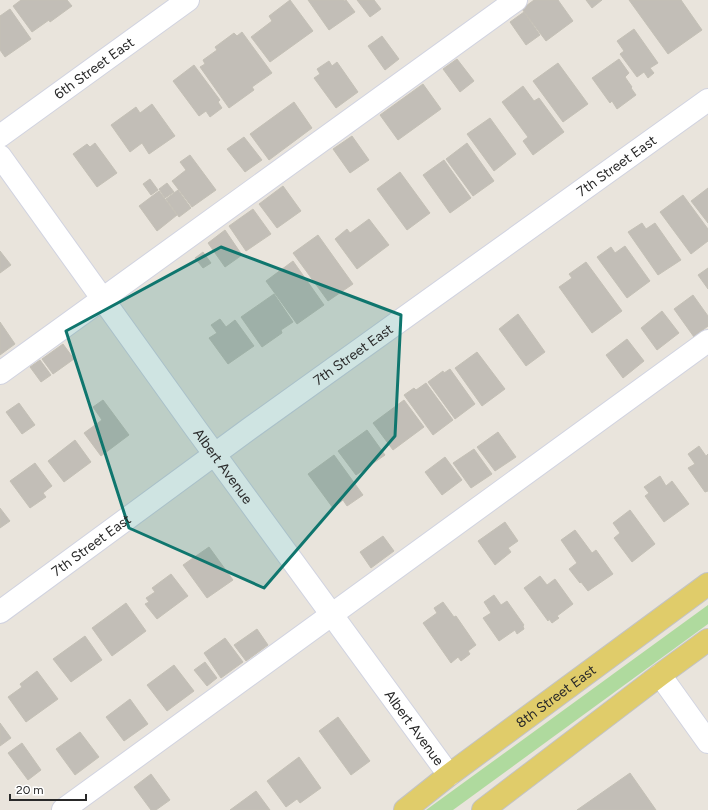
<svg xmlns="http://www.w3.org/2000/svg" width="708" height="810" font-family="Figtree,sans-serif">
<rect width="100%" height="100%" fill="#e9e4dc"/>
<path fill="#afda9e" d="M708 605V624L453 810H426Z"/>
<path fill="#c2beb7" stroke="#c4c0b6" d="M21 0H67L72 6 50 22 49 20 32 32 13 6Z
M290 0 313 31 270 62 251 37 272 21 269 16Z
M308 0H343L344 1 346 0 355 12 329 30Z
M357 0H374L381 9 370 17Z
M534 0H558L573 21 546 41 522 9Z
M586 0H602L592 8Z
M629 0H681L702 30 668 54Z
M10 9 31 39 5 57 0 50V16Z
M524 12 540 35 526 45 510 22Z
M634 29 658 63 650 68 654 73 648 78 644 72 637 77 620 54 624 51 617 41Z
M242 32 272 73 252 87 254 90 229 108 200 67 205 64 203 60 217 50 215 47 234 33 237 36Z
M382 36 399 59 385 70 368 46Z
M457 59 474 81 460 92 443 69Z
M619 59 629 73 625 77 632 87 631 88 636 95 617 109 612 101 610 103 592 78Z
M329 61 332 66 337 62 358 92 336 108 314 78 320 74 317 69Z
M558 63 588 104 563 122 533 81Z
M194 65 220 100 218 102 222 108 210 117 206 111 199 116 173 81Z
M423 84 441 109 398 140 380 115Z
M523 86 534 101 539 98 564 132 533 155 523 141 528 137 502 102Z
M294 102 312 128 269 160 250 134Z
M152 104 175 136 149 154 142 143 130 152 111 125 136 107 140 113Z
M490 118 516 154 494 171 467 134Z
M352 136 369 160 350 173 333 149Z
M244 137 262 160 245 172 227 149Z
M95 143 117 173 97 187 73 154 87 144 90 147Z
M467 143 494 181 473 196 446 159Z
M190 155 216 190 192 207 172 181 186 170 180 162Z
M444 160 471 198 450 213 423 175Z
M400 172 430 213 407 230 377 189Z
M150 179 158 190 151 195 143 184Z
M167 183 174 192 165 198 159 189Z
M283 186 301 211 277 228 259 204Z
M708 188V223L691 201Z
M178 190 191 208 179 217 166 199Z
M159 191 177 215 157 231 139 206Z
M683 195 708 229V241L691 254 660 212Z
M253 209 271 234 246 251 229 226Z
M369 219 389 245 357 269 335 239 347 229 350 233Z
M642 223 646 229 655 223 681 260 658 275 628 232Z
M225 230 242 255 225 267 208 243Z
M318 235 353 284 328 301 293 253Z
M625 246 650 281 627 298 597 257 611 247 615 253Z
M0 251 11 265 0 273Z
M203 252 211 263 203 268 195 258Z
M293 261 324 305 297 324 266 281Z
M586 262 622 311 592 333 559 287 572 278 569 274Z
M708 268V289L698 275Z
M274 294 293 322 281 330 282 333 262 347 241 317Z
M693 295 708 316V326L694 337 674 309Z
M662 311 679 333 657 350 641 328Z
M518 314 545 352 526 366 499 329Z
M220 319 226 327 235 320 254 346 228 364 209 338 217 333 211 325Z
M0 322 15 344 0 355Z
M627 339 644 361 623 378 606 355Z
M63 344 74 359 53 374 42 359Z
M477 352 505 389 482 406 455 368Z
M40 360 51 375 41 382 30 367Z
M450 369 475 404 455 419 428 382 443 371 444 373Z
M426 383 453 420 433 435 404 395 414 388 416 390Z
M103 400 129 435 101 456 84 433 102 420 93 407Z
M404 400 424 427 393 450 373 423Z
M19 403 35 425 22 434 6 412Z
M367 430 385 455 356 475 338 451Z
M498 432 516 457 495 471 477 447Z
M75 440 91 462 64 482 48 461Z
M699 446 706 456 708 454V491L705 492 688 468 695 464 688 454Z
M474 449 492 474 471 488 453 463Z
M334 455 363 495 347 506 343 500 333 508 308 474Z
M445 457 462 480 442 495 425 472Z
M35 463 52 486 43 493 46 497 30 508 10 481Z
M660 476 666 486 672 481 689 504 664 522 645 496 649 493 644 487Z
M0 508 10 521 0 528Z
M630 510 655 544 632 562 614 538 620 533 613 523Z
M505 522 518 541 508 548 511 552 495 565 478 541Z
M575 530 592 553 596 550 613 574 588 591 581 582 580 583 569 569 577 563 561 540Z
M383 536 394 551 371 568 360 552Z
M209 547 233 580 207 598 183 565Z
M171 574 188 596 157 619 145 604 149 602 146 598 155 592 152 588Z
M540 576 547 585 555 579 573 604 557 616 559 618 552 623 549 619 548 621 524 588Z
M494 595 501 605 507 601 524 625 523 626 524 629 517 634 515 630 499 641 483 618 491 613 484 602Z
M443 602 454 617 456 616 476 645 468 651 470 654 461 661 458 657 451 663 423 623 437 613 434 608Z
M126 603 146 631 112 656 92 628Z
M257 629 268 645 246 661 234 645Z
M85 636 102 660 71 682 53 659Z
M225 638 243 662 221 678 204 653Z
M205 662 217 678 207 686 194 670Z
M174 665 194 691 167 711 147 685Z
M37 671 58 699 26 722 8 697 22 687 20 684Z
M130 699 148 724 124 741 106 717Z
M338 717 370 761 351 775 319 731Z
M0 723 11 738 0 746Z
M80 732 99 757 75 775 56 749Z
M22 743 41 770 28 780 8 753Z
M299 757 321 788 300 803 297 799 286 807 267 781Z
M630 773 656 810H577Z
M151 774 170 800 156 810H151L134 787Z
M256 791 270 810H230Z"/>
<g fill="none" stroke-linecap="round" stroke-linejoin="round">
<g stroke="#d1d3e0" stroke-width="24">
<g id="minor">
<path id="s1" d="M0 136 188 0"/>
<path id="s2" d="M0 156 196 429 449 775"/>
<path d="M0 373 516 0"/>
<path id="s3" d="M0 612 249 429 708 100"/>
<path d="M660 675 708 742"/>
<path d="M63 810 708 341"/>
</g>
</g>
<g stroke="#c3c3c3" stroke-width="24">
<g id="major">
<path id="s4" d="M405 810 449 775 708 584"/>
<path d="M483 810 660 675 708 640"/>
</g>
</g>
<use href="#minor" stroke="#fff" stroke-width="22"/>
<use href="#major" stroke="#e0cc6a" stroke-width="22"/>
</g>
<path fill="#0f766e" fill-opacity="0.2" stroke="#0f766e" stroke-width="3" stroke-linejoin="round" d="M221 247 401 315 395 436 264 588 129 528 66 331Z"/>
<g text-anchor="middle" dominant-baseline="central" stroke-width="3" stroke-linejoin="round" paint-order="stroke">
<g font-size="14" fill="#292929" stroke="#fff">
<text stroke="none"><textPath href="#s1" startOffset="116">6th Street East</textPath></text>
<text stroke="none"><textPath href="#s3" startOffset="761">7th Street East</textPath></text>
<text stroke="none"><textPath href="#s3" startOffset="437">7th Street East</textPath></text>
<text stroke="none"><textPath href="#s2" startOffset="382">Albert Avenue</textPath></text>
<text stroke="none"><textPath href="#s3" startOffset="113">7th Street East</textPath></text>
<text stroke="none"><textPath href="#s4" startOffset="189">8th Street East</textPath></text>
<text stroke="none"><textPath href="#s2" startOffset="706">Albert Avenue</textPath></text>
</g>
</g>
<path d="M10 794v6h76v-6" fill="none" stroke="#292929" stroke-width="2"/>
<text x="16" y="794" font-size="12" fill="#292929" stroke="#ffffff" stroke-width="3" paint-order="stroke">20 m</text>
</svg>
